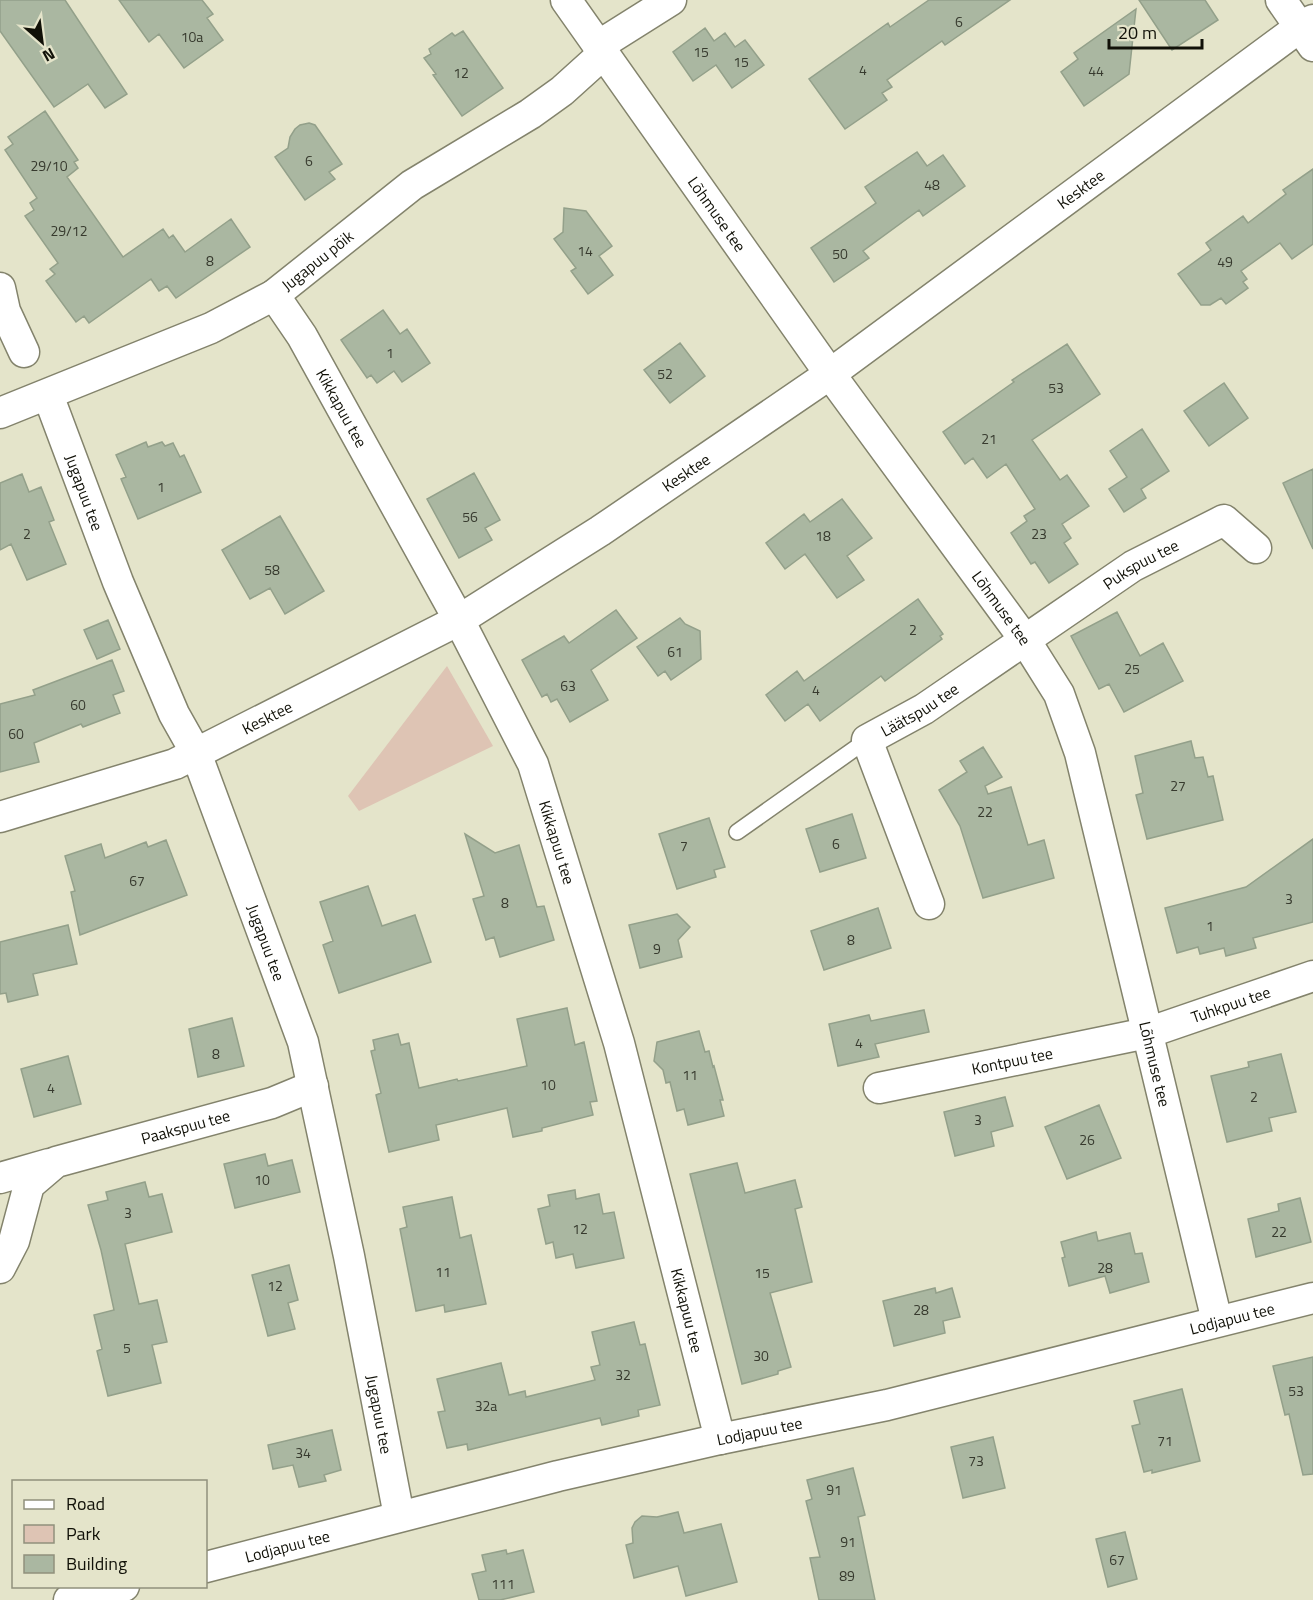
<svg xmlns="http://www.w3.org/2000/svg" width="1313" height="1600" font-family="'Titillium Web',sans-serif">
<rect width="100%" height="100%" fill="#e4e4ca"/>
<path fill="#dec4b4" d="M447 666 493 746 359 811 348 796Z"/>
<path fill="#aab7a1" stroke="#93a08a" stroke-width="1.5" d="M0 0H65L127 94 105 108 88 84 54 107 0 31Z
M119 0H202L213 14 207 18 223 40 184 68 159 34 149 42Z
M929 0H1010L945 45 942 41 887 80 892 87 882 93 887 100 845 129 809 79 888 23 890 27Z
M1139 0H1205L1218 20 1172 50Z
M1136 9 1129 74 1084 106 1061 72 1078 59 1074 53Z
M705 28 714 41 725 33 735 47 745 40 764 65 732 88 716 65 693 81 673 52Z
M463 31 503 88 462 116 433 75 436 74 424 58 431 54 429 49 452 33 455 36Z
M45 111 78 160 74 162 78 168 67 177 123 257 163 229 169 238 173 235 185 252 231 219 250 247 176 298 167 286 159 291 151 279 89 323 84 316 76 322 46 281 55 274 50 269 58 263 25 216 34 210 30 203 37 198 5 150 13 144 8 137Z
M309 123 315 125 342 164 329 172 335 179 305 200 275 157 288 148 290 137 295 129 300 125Z
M917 152 927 166 943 155 965 186 923 216 919 210 863 251 869 258 834 282 811 248 876 203 865 187Z
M1313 169V244L1292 259 1280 243 1241 271 1247 279 1243 282 1248 288 1226 304 1221 298 1210 305H1201L1178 274 1211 250 1206 243 1243 216 1248 223 1286 194 1283 190Z
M564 208 586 211 612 246 599 256 613 275 588 294 571 271 576 268 554 239 563 232Z
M383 310 400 334 407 329 430 363 402 382 394 371 377 383 371 375 367 378 341 340Z
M680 343 705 376 670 403 644 370Z
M1067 344 1100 394 1032 440 1060 480 1067 475 1089 506 1062 524 1071 538 1064 543 1078 564 1049 583 1035 562 1031 564 1011 533 1027 521 1024 516 1035 509 1006 464 987 478 973 458 965 464 943 432 1014 382 1012 380Z
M1224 383 1248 418 1209 446 1184 411Z
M1142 429 1169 471 1141 489 1146 498 1124 512 1109 489 1127 477 1110 451Z
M146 442 148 447 162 442 165 446 173 443 180 457 184 455 201 492 138 519 121 479 126 477 116 455Z
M1313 469V549L1283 483Z
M474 473 500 520 485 528 492 540 459 558 427 499Z
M22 474 29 492 41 487 54 520 49 522 66 564 27 580 11 544 0 550V483Z
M842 499 872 538 847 556 864 580 837 598 805 554 785 569 766 543 804 514 810 522Z
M280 516 324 591 285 614 270 588 250 599 222 550Z
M918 599 943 634 940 636 942 639 885 681 881 676 820 721 808 704 785 721 766 695 797 671 804 681Z
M616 610 637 638 591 670 608 700 570 722 557 699 551 702 547 694 542 697 522 660 564 636 569 643Z
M1117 612 1140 656 1163 643 1183 681 1124 712 1109 684 1099 689 1071 636Z
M680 618 685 624 700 631 701 659 671 680 665 671 658 676 637 647Z
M108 620 120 649 97 659 84 630Z
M112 660 124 691 113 695 120 713 83 727 81 724 34 743 39 762 0 772V704L35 695 33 690Z
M1191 741 1195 758 1203 757 1208 777 1213 776 1223 820 1147 839 1136 795 1143 793 1135 756Z
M983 747 1002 777 985 786 988 794 1011 787 1028 845 1044 840 1054 878 983 898 960 826 939 790 967 772 960 761Z
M852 814 866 858 820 872 806 829Z
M709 818 725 867 714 870 716 877 677 889 659 834Z
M465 834 495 853 519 845 537 907 544 906 554 940 500 957 494 937 486 940 473 899 484 896Z
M1313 839V922L1253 938 1256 948 1226 956 1224 948 1200 954 1198 947 1177 953 1165 908 1246 887Z
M166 840 187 895 80 935 71 892 75 891 65 856 101 844 105 858 146 842 148 847Z
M368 886 382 926 415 915 431 962 339 993 323 945 333 941 320 902Z
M878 908 891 948 824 970 811 931Z
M677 914 690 927 678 940 682 957 640 968 629 925Z
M68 925 77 964 33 974 38 995 8 1002 6 993 0 994V942Z
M567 1008 575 1045 584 1042 597 1101 590 1102 593 1115 542 1128V1131L513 1137 507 1108 436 1125 439 1140 389 1152 376 1095 381 1093 371 1051 375 1050 373 1040 398 1034 401 1045 409 1043 419 1088 457 1079 458 1081 527 1066 517 1019Z
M924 1010 929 1032 875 1044 879 1057 838 1066 829 1024 869 1015 871 1021Z
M232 1018 244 1066 198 1077 189 1029Z
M699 1031 705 1052 709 1051 713 1067 714 1066 723 1100H720L724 1116 688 1125 684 1109 677 1111 670 1082 666 1083 663 1070 654 1061 657 1042Z
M1281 1054 1296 1112 1269 1118 1272 1131 1227 1142 1211 1076 1249 1067 1248 1062Z
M68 1056 81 1104 34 1117 21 1069Z
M1005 1097 1013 1126 991 1132 994 1146 955 1156 944 1112Z
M1099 1105 1121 1158 1067 1179 1045 1127Z
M265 1154 268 1166 292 1160 300 1192 235 1208 224 1164Z
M737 1163 745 1193 795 1180 802 1207 795 1209 812 1282 770 1293 791 1367 778 1371V1374L742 1384 690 1174Z
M145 1182 149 1197 162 1194 172 1232 125 1244 139 1304 157 1300 167 1342 152 1345 161 1383 108 1396 97 1351 102 1349 94 1315 114 1310 101 1250 88 1205 108 1200 106 1192Z
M575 1190 576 1199 599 1194 603 1214 614 1212 624 1258 576 1268 573 1254 556 1258 553 1242 546 1244 538 1209 550 1206 548 1195Z
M452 1197 460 1238 471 1235 486 1304 445 1312 444 1305 416 1311 400 1229 407 1227 403 1207Z
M1300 1198 1311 1242 1256 1257 1248 1219 1279 1211 1278 1204Z
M1096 1232 1098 1241 1130 1233 1135 1254 1142 1253 1149 1282 1110 1293 1105 1276 1069 1286 1062 1258 1065 1257 1061 1242Z
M289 1265 298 1300 288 1303 295 1329 268 1336 252 1275Z
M935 1288 936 1293 952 1288 960 1317 943 1321 945 1333 894 1346 883 1301Z
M634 1322 640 1345 645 1344 660 1405 638 1410 639 1416 602 1425 600 1418 468 1450 467 1444 447 1448 438 1412 445 1411 437 1379 501 1363 509 1395 525 1391 526 1397 595 1380 591 1367 600 1365 592 1332Z
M1313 1357V1474L1303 1475 1289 1414 1285 1415 1273 1366Z
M1182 1389 1200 1461 1152 1473V1470L1144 1472 1132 1426 1140 1424 1134 1401Z
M332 1430 341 1470 324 1475 326 1481 299 1487 293 1465 273 1469 268 1445Z
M993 1437 1005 1488 963 1498 951 1447Z
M853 1468 865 1515 858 1517 875 1600H819L810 1558 820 1557 806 1501 812 1499 807 1480Z
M678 1512 684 1533 721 1524 737 1582 686 1596 678 1566 634 1578 626 1545 633 1543 632 1528 635 1522 642 1516 657 1517Z
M1125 1532 1137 1579 1108 1587 1096 1539Z
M506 1550 507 1554 523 1550 534 1592 500 1600H479L472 1574 486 1571 482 1555Z"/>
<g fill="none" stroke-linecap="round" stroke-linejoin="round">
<g stroke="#83836c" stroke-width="18">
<path id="lane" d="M737 832 867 740"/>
</g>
<g stroke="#83836c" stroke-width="33">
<g id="street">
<path id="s1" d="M566 0 830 374 1025 640 1059 694 1080 753 1217 1321"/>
<path d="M1281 0 1313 46"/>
<path d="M598 46 671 0"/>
<path d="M0 288 5 311 24 352"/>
<path id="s2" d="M274 295 302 336 459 620 533 764 619 1043 720 1439"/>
<path id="s3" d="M48 395 118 582 174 714 196 753 303 1042 349 1256 399 1516"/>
<path id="s4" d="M0 413 211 328 274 295 412 185 530 114 562 91 603 54"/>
<path id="s5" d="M0 817 175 764 459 620 600 531 830 374 1300 27 1313 20"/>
<path id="s6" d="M929 904 867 740 924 709 1133 566 1224 520 1256 548"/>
<path id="s7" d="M879 1088 1147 1033 1313 976"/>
<path d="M0 1178 49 1164"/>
<path id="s8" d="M0 1268 14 1241 29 1185 56 1162 272 1103 313 1086"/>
<path id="s9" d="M206 1567 558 1476 720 1439 887 1405 1313 1298"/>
<path d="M69 1600 124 1586"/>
</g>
</g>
<use href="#lane" stroke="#fff" stroke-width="15"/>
<use href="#street" stroke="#fff" stroke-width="30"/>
</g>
<g text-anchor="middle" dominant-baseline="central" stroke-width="5" stroke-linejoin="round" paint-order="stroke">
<g font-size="14" fill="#373a2e">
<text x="959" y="21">6</text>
<text x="192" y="36">10a</text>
<text x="701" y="51">15</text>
<text x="741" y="61">15</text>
<text x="863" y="69">4</text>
<text x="1096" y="70">44</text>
<text x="461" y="72">12</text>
<text x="309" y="160">6</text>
<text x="49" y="165">29/10</text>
<text x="932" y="184">48</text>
<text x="69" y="230">29/12</text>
<text x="585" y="250">14</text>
<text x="840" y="253">50</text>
<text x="210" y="260">8</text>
<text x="1225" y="261">49</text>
<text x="390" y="352">1</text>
<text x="665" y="373">52</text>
<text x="1056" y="387">53</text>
<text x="989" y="438">21</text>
<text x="161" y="486">1</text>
<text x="470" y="516">56</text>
<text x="27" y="533">2</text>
<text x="1039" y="533">23</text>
<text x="823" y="535">18</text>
<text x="272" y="569">58</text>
<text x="913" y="629">2</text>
<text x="675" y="651">61</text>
<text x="1132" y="668">25</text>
<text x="568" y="685">63</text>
<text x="816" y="689">4</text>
<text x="78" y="704">60</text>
<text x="16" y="733">60</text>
<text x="1178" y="785">27</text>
<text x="985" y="811">22</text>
<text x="836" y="843">6</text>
<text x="684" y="845">7</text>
<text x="137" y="880">67</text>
<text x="1289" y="898">3</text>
<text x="505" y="902">8</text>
<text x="1210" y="925">1</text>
<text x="851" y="939">8</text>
<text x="657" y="948">9</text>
<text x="859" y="1042">4</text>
<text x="216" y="1053">8</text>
<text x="690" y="1074">11</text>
<text x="548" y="1084">10</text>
<text x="51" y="1087">4</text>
<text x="1254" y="1096">2</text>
<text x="978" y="1119">3</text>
<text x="1087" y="1139">26</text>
<text x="262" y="1179">10</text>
<text x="128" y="1212">3</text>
<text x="580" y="1228">12</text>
<text x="1279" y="1231">22</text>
<text x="1105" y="1267">28</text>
<text x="443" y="1271">11</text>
<text x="762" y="1272">15</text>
<text x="275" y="1285">12</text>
<text x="921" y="1309">28</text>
<text x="127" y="1347">5</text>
<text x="761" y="1355">30</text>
<text x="623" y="1374">32</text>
<text x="1296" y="1390">53</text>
<text x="486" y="1405">32a</text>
<text x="1165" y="1440">71</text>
<text x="303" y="1452">34</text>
<text x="976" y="1460">73</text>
<text x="834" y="1489">91</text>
<text x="848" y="1541">91</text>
<text x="1117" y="1559">67</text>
<text x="847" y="1575">89</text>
<text x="503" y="1583">111</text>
</g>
<g font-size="16" fill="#111108" stroke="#e4e4ca">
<text stroke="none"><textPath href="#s5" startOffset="1258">Kesktee</textPath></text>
<text stroke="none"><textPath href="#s1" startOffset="262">Lõhmuse tee</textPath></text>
<text stroke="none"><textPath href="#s4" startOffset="354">Jugapuu põik</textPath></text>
<text stroke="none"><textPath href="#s2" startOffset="132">Kikkapuu tee</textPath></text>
<text stroke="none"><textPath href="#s5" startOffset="772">Kesktee</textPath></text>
<text stroke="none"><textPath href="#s3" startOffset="104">Jugapuu tee</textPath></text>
<text stroke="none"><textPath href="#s6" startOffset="501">Pukspuu tee</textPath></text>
<text stroke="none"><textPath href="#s1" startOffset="748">Lõhmuse tee</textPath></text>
<text stroke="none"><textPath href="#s6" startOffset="236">Läätspuu tee</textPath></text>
<text stroke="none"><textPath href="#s5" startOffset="286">Kesktee</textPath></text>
<text stroke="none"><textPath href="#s2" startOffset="618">Kikkapuu tee</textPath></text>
<text stroke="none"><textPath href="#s3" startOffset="590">Jugapuu tee</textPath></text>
<text stroke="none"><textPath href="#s7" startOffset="362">Tuhkpuu tee</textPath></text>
<text stroke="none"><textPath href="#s7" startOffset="136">Kontpuu tee</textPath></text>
<text stroke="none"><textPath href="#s1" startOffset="1234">Lõhmuse tee</textPath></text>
<text stroke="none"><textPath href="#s8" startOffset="258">Paakspuu tee</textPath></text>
<text stroke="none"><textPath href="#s2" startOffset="1104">Kikkapuu tee</textPath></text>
<text stroke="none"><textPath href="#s9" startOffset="1056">Lodjapuu tee</textPath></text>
<text stroke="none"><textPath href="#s3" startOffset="1076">Jugapuu tee</textPath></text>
<text stroke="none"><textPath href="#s9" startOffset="570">Lodjapuu tee</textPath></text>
<text stroke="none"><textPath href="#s9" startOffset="84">Lodjapuu tee</textPath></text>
</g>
</g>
<rect x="12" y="1480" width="195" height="108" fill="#e4e4ca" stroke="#90907c" stroke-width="1.5"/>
<rect x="24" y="1500" width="30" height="9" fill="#ffffff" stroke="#90907c" stroke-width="1.5"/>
<text x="66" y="1510" font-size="18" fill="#111108">Road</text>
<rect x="24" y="1525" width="30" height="18" fill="#dec4b4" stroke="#90907c" stroke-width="1.5"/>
<text x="66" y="1540" font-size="18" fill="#111108">Park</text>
<rect x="24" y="1555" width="30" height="18" fill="#aab7a1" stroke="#90907c" stroke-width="1.5"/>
<text x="66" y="1570" font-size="18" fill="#111108">Building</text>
<g transform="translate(42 42) rotate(152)" stroke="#e4e4ca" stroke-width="4.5" paint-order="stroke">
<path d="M0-4.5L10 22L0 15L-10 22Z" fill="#111108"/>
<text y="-9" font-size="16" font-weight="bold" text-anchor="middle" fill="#111108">N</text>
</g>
<path d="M1109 39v9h93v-9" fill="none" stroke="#111108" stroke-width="3"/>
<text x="1118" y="39" font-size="18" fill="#111108" stroke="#e4e4ca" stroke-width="4.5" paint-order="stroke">20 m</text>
</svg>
